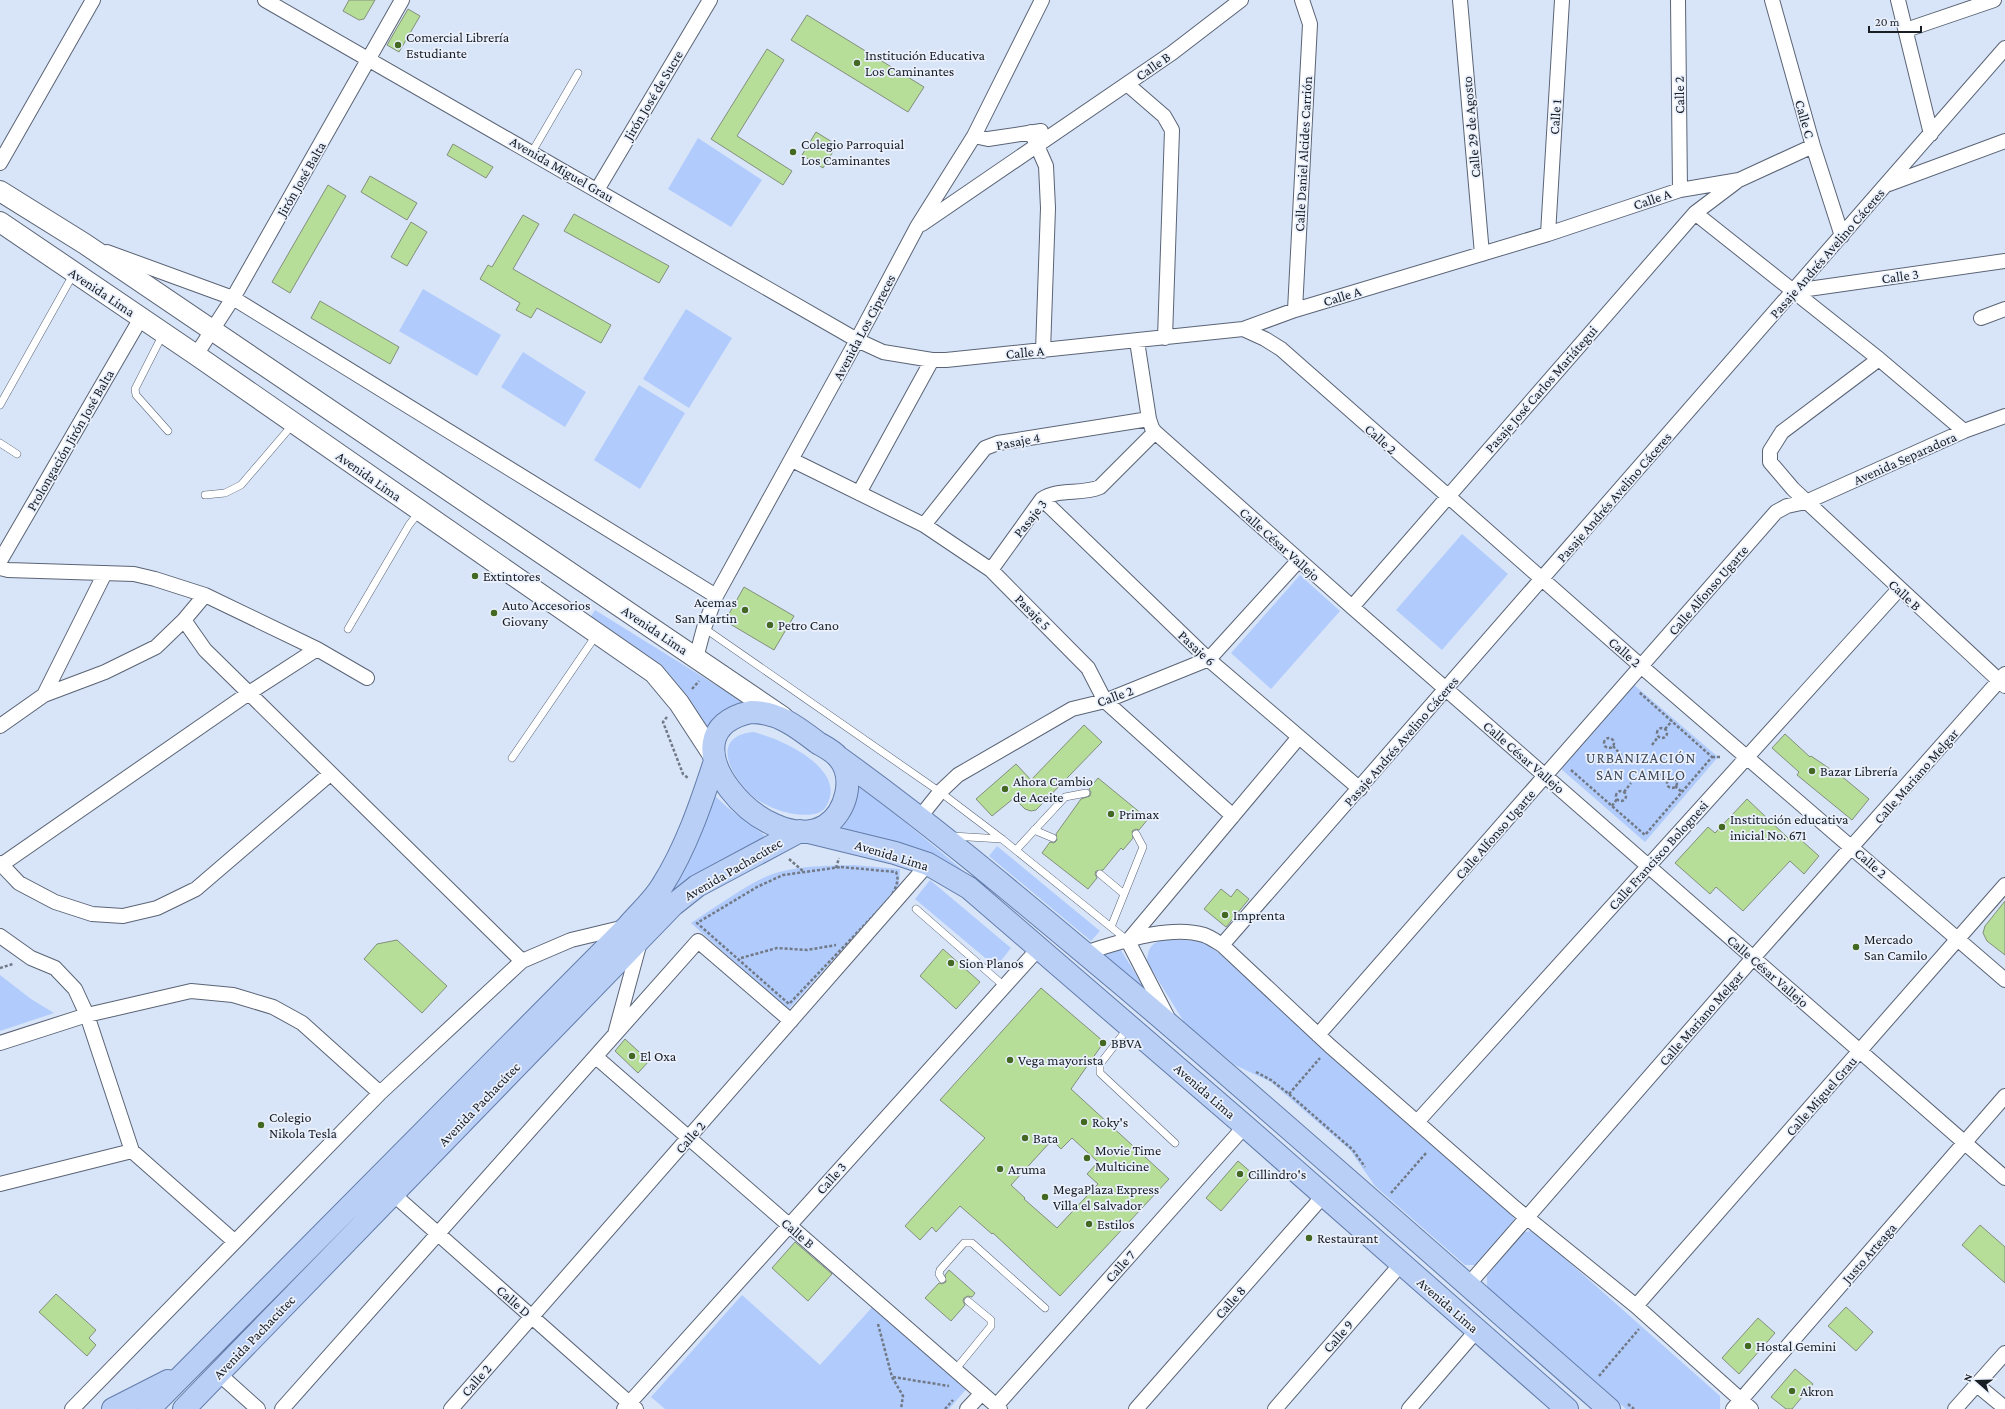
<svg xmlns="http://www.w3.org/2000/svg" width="2005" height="1409" font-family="'Crimson Pro',serif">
<rect width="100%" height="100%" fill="#d8e4f8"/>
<path fill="#b1ccfc" d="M698 138 762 180 731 227 668 189Z
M423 289 501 335 477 376 399 331Z
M686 309 732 338 689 408 643 379Z
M523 352 586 392 565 427 501 387Z
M639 385 685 413 640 489 594 460Z
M1462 534 1508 574 1442 650 1396 610Z
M1300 575 1340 611 1271 689 1231 653Z
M595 610 740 700 742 702V705L710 731 704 728C677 669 642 652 590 618Z
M1633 684 1718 757 1645 842 1560 768Z
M753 732C780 738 847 768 827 805 821 817 805 815 794 814 781 812 766 806 755 798 733 780 707 737 753 732Z
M858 783 983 887 842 830 843 826C854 815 856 799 858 783Z
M714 795 728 808 767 837 651 919Z
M997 846 1100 931 1091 941 989 856Z
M854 865 900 869 899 886 788 1010 691 923C713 909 740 889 763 878 791 865 824 866 854 865Z
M930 880 1011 948 996 967 915 899Z
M1166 939 1200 941 1212 947 1513 1210 1514 1220 1512 1224 1477 1265H1465L1375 1186 1350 1150 1271 1082 1235 1065 1184 1022 1147 962C1148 947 1151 943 1166 939Z
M1119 947 1145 989 1100 952Z
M0 975 31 999 54 1013 0 1031Z
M1530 1231 1535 1232 1720 1396V1409H1626L1490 1291 1487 1286V1276L1522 1233Z
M742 1295 820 1365 876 1303 968 1387 949 1409H665L651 1397Z"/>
<path fill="#b6de99" stroke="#838f7c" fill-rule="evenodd" d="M349 0H375L364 19 359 20 343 11Z
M408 9 420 16 399 52 387 45Z
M807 15 924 87 908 112 791 40Z
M767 49 784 60 737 136 792 171 783 185 711 139Z
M816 132 837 145 823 168 802 155Z
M453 144 493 167 486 178 447 155Z
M370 176 417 203 407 220 361 192Z
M328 185 346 196 290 293 272 282Z
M574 214 669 266 659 283 564 231Z
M523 215 539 224 513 269 611 325 601 343 537 308 531 318 516 310 520 303 480 279 488 265 492 267Z
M411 222 427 232 407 266 391 257Z
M320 301 399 347 390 364 311 318Z
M744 587 794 616 774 650 725 621Z
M1084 725 1102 742 1036 810 1031 811 1025 809 1014 798 992 816 976 799 1016 764 1031 780Z
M1785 734 1810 757 1811 756 1845 779 1869 799 1852 820 1797 775 1799 772 1772 748Z
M1098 778 1148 819 1139 830 1136 829 1132 831 1133 838 1123 850 1121 848 1103 870 1096 871 1095 874 1097 878 1088 889 1042 853 1050 842 1054 843 1057 840 1056 834 1081 799 1090 796 1091 792 1089 789Z
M1747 799 1788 838 1792 832 1819 856 1804 874 1790 861 1743 911 1716 887 1710 894 1675 863 1708 827 1715 833Z
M1221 889 1231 897 1237 889 1249 899 1226 927 1204 909Z
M2005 901V955L1987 941 1983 933 1985 926Z
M397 940 447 986 422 1013 364 959 377 944Z
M943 949 980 982 956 1009 920 976Z
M1041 988 1104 1042 1071 1089 1169 1179 1060 1296 993 1233 992 1234 960 1206 936 1232 932 1227 920 1240 905 1226 985 1138 940 1100ZM1072 1138 1098 1162 1087 1174 1098 1184 1057 1228 1024 1199 1025 1198 1011 1185 1052 1140 1061 1149Z
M625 1039 649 1061 638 1073 615 1051Z
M1238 1161 1253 1174 1221 1211 1206 1198Z
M1980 1225 2005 1247V1283L1962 1245Z
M795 1242 832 1274 808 1301 772 1268Z
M949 1270 975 1293 972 1297 968 1296 964 1298 963 1301 965 1305 951 1321 925 1298 939 1283 942 1284 946 1282 945 1275Z
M56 1294 96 1330 89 1338 96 1345 87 1356 39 1312Z
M1846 1307 1873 1332 1856 1351 1828 1326Z
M1758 1318 1775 1333 1739 1374 1722 1358Z
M1795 1369 1813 1384 1792 1409H1786L1771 1397Z"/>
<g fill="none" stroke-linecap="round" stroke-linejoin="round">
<g stroke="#5a6475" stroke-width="8">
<path id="service" d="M532 152 578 73
M163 334 135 389 136 395 168 431
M0 405 74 273
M0 443 17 454
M205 495 225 493 241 485 294 423
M704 628 940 792 1002 839 1127 940
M348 629 409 525 420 511
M512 758 597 634
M1034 830 1053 838
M952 836 1002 839
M1016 850 1065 797 1086 793
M1100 874 1124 894
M916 909 1004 986
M1111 927 1143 847 1136 834
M1128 1028 1100 1064V1073L1175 1143
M942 1279 939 1274 940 1270 964 1243H972L1045 1308
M955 1370 991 1326V1320L968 1301"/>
</g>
<g stroke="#5a6475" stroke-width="16">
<path id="minor" d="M265 0 857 340 883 352 932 360H946L1243 329 1295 310 1548 234 1680 190 1739 180 1813 146
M1460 0 1482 254
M1678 0 1680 190
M1772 0 1813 146 1842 236
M1898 0 1931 134
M1906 30 1994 0
M1127 84 1164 116 1172 130 1165 338
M1031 132 1046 166 1048 208 1043 351
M974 136 988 139 1041 131
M0 163 93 0
M1889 184 2005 141
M597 190 710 0
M1695 213 1879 359 1964 431
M922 224 1172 53 1241 0
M1548 234 1562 0
M107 252 233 298 716 596
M1794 291 2005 261
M1295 310 1310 24 1302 0
M1981 318 2005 309
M1243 329 1265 339 1281 349 1642 667 2005 980
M1137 341 1149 419 1152 428 1155 432 1352 607 2005 1178
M196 355 233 298 402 0
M1879 359 1782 432 1770 451V462L1793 489 2005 686
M792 460 924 525 991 570 1088 668 1105 701 1233 816
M859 493 932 360
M1042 499 1208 659 1360 789
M924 525 985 448 998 443 1149 419
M0 561 141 318
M0 568 8 570 134 574 155 579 205 595 317 649 367 678
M991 570 1042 499C1058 488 1082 495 1100 487L1155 432
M205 595 184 620 205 650 522 961
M1352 607 1695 213 1736 182
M696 658 704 628 716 596 857 340 917 227 974 136 1042 0
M44 695 105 573
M0 726 44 695 105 672 156 647 184 620
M920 817 940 792 958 775 1072 709 1105 701 1209 659 1299 560
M0 863 19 883 55 902 92 914 123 916 157 908 196 889 330 774
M1 865 249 693 317 649
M0 936 31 958 55 968 75 989 87 1015 132 1151 234 1241
M1128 941 1299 737
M1128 941 1170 1022
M1222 945 2005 48
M1084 953C1118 943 1169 924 1204 935 1210 937 1217 942 1222 945L1330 1046 1515 1208 1636 1306 1751 1409
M615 1034 640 942
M1318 1035 1776 512 1787 506 1806 502 1964 431 2005 416
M0 1043 87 1015 191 991 233 995 273 1007 302 1023 380 1093
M596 1057 1000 1409
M1417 1122 1899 589
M0 1184 132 1151
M393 1194 636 1409
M1468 1285 1753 958 2005 674
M1636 1306 2005 885
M219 1374 258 1409
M1977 1385 2005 1408
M996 1406 1245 1126
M72 1409 380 1093 522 961 571 940 625 927
M282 1409 698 941 791 1021
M451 1409 928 864
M624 1409 1039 948
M967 1409 982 1393
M1136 1409 1324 1195
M1275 1409 1401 1264
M1409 1409 1477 1330
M1733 1409 2005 1096
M1955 1409 2005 1353"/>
</g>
<g stroke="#5a6475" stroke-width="22">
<path id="secondary" d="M0 191 85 244 783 717
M0 222 196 355 654 673 679 703 713 755"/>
</g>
<g stroke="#627ca9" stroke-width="24">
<path id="primary" d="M751 712C778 712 797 727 818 743 825 747 833 751 838 757 856 777 846 813 825 826 766 860 655 732 751 712Z
M838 757C940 830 1035 912 1131 992 1292 1129 1450 1270 1609 1409
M809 832 895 853 928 864 969 888 1245 1126 1567 1409
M113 1409 168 1381
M149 1409 628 926C639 913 653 901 662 886 686 848 701 804 715 761
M184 1409 673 905 697 886 800 831"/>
</g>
<path stroke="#717986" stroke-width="2.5" stroke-dasharray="3 2" stroke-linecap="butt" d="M692 689 699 681
M667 717 663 722 683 774 688 778
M1657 733a5 5 0 1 1 10 0a5 5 0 1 1-10 0Z
M1665 729 1672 721
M1604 743a5 5 0 1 1 10 0a5 5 0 1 1-10 0Z
M1652 745 1658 737
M1613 746 1622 756
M1712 757H1722
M1571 770 1645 835 1712 757 1639 692
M1661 774 1668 780
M1667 783a5 5 0 1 1 10 0a5 5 0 1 1-10 0Z
M1675 786 1682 792
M1616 796a5 5 0 1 1 10 0a5 5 0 1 1-10 0Z
M1624 792 1631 783
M1612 806 1617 799
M789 859 804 872
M841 867 896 872C900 881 895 888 891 897L789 1004 697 923 757 887 783 875Z
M836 868 839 858
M741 958 777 948 807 950 836 945
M0 968 13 964
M1256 1072 1271 1080 1289 1094 1353 1150 1365 1167
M1289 1094 1320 1058
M1391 1193 1427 1152
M878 1324 892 1377 903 1396 901 1409
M1599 1376 1639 1329
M893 1377 949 1386
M1628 1404 1634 1409
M945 1409 953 1400"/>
<use href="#service" stroke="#fff" stroke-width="7"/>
<use href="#minor" stroke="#fff" stroke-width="14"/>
<use href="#secondary" stroke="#fff" stroke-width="20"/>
<use href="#primary" stroke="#b9cff6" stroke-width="22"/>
</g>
<g fill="#436821" stroke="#eaf1fd" stroke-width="1.5">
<circle cx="398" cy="45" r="4"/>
<circle cx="857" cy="63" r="4"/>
<circle cx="793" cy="152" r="4"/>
<circle cx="475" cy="576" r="4"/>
<circle cx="745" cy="610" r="4"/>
<circle cx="494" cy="613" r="4"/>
<circle cx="770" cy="625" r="4"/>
<circle cx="1812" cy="771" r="4"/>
<circle cx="1005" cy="789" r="4"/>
<circle cx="1111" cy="814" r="4"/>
<circle cx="1722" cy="827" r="4"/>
<circle cx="1225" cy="915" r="4"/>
<circle cx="1856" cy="947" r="4"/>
<circle cx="951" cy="963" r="4"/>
<circle cx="1103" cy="1043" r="4"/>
<circle cx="632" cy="1056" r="4"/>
<circle cx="1010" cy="1060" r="4"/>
<circle cx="1084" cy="1122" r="4"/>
<circle cx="261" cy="1125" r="4"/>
<circle cx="1025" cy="1138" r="4"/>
<circle cx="1087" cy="1158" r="4"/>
<circle cx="1000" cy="1169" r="4"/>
<circle cx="1240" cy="1174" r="4"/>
<circle cx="1045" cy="1197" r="4"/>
<circle cx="1089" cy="1224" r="4"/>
<circle cx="1309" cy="1238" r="4"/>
<circle cx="1748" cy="1346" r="4"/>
<circle cx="1792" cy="1391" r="4"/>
</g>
<g text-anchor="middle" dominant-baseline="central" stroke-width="3.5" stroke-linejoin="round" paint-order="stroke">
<g font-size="14" fill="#191d24" stroke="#eaf1fd" text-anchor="start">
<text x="406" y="37">Comercial Librería<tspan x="406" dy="16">Estudiante</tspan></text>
<text x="865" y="55">Institución Educativa<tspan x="865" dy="16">Los Caminantes</tspan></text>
<text x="801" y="144">Colegio Parroquial<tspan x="801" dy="16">Los Caminantes</tspan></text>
<text x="483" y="576">Extintores</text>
<text x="737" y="602" text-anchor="end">Acemas<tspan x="737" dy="16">San Martin</tspan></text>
<text x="502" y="605">Auto Accesorios<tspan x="502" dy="16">Giovany</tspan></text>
<text x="778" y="625">Petro Cano</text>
<text x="1820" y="771">Bazar Librería</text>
<text x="1013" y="781">Ahora Cambio<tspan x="1013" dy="16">de Aceite</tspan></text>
<text x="1119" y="814">Primax</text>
<text x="1730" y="819">Institución educativa<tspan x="1730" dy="16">inicial No. 671</tspan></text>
<text x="1233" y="915">Imprenta</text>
<text x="1864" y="939">Mercado<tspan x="1864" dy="16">San Camilo</tspan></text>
<text x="959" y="963">Sion Planos</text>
<text x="1111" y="1043">BBVA</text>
<text x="640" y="1056">El Oxa</text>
<text x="1018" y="1060">Vega mayorista</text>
<text x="269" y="1117">Colegio<tspan x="269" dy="16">Nikola Tesla</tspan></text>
<text x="1092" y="1122">Roky's</text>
<text x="1033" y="1138">Bata</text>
<text x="1095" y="1150">Movie Time<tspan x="1095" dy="16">Multicine</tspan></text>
<text x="1008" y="1169">Aruma</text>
<text x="1248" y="1174">Cillindro's</text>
<text x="1053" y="1189">MegaPlaza Express<tspan x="1053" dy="16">Villa el Salvador</tspan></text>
<text x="1097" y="1224">Estilos</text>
<text x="1317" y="1238">Restaurant</text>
<text x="1756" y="1346">Hostal Gemini</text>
<text x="1800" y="1391">Akron</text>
</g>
<g font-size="14" fill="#191d24" stroke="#eaf1fd">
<text transform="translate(1153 66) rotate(-35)">Calle B</text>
<text transform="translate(653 95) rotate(-59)">Jirón José de Sucre</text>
<text transform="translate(1679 95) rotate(-91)">Calle 2</text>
<text transform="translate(1555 117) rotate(-86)">Calle 1</text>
<text transform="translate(1805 119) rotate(74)">Calle C</text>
<text transform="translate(1471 127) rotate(-95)">Calle 29 de Agosto</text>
<text transform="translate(1303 154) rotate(-87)">Calle Daniel Alcides Carrión</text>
<text transform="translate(562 169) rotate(30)">Avenida Miguel Grau</text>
<text transform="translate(301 179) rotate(-60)">Jirón José Balta</text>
<text transform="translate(1652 199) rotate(-19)">Calle A</text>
<text transform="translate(1827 253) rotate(-49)">Pasaje Andrés Avelino Cáceres</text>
<text transform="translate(1900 276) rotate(-8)">Calle 3</text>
<text transform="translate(102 292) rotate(34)">Avenida Lima</text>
<text transform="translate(1342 296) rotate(-17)">Calle A</text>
<text transform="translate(864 327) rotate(-62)">Avenida Los Cipreces</text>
<text transform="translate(1025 352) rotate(-5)">Calle A</text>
<text transform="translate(1541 389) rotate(-49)">Pasaje José Carlos Mariátegui</text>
<text transform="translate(1381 439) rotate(42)">Calle 2</text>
<text transform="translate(70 440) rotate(-60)">Prolongación Jirón José Balta</text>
<text transform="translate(1018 441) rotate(-11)">Pasaje 4</text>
<text transform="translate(1905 458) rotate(-24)">Avenida Separadora</text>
<text transform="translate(369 476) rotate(35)">Avenida Lima</text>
<text transform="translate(1614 497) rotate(-49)">Pasaje Andrés Avelino Cáceres</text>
<text transform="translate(1030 518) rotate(-51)">Pasaje 3</text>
<text transform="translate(1280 544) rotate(42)">Calle César Vallejo</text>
<text transform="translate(1708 590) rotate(-49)">Calle Alfonso Ugarte</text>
<text transform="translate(1905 595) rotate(43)">Calle B</text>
<text transform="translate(1033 612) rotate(45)">Pasaje 5</text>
<text transform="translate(655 630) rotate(34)">Avenida Lima</text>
<text transform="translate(1197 648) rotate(43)">Pasaje 6</text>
<text transform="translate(1625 652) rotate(41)">Calle 2</text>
<text transform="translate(1115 696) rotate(-20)">Calle 2</text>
<text transform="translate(1401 741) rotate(-49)">Pasaje Andrés Avelino Cáceres</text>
<text transform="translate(1524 757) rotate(41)">Calle César Vallejo</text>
<text transform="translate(1916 776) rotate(-49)">Calle Mariano Melgar</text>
<text transform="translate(1495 834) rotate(-49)">Calle Alfonso Ugarte</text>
<text transform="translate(892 855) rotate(17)">Avenida Lima</text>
<text transform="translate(1658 855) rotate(-48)">Calle Francisco Bolognesi</text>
<text transform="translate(1871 863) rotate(41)">Calle 2</text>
<text transform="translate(733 869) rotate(-30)">Avenida Pachacútec</text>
<text transform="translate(1768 971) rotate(41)">Calle César Vallejo</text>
<text transform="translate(1701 1018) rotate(-49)">Calle Mariano Melgar</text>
<text transform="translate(1205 1091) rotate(41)">Avenida Lima</text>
<text transform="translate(1821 1096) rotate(-49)">Calle Miguel Grau</text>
<text transform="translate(479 1104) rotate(-46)">Avenida Pachacútec</text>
<text transform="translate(690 1137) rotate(-49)">Calle 2</text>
<text transform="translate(831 1178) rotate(-48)">Calle 3</text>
<text transform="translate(798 1233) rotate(41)">Calle B</text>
<text transform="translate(1869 1253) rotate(-49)">Justo Arteaga</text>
<text transform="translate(1120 1266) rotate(-48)">Calle 7</text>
<text transform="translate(514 1301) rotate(41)">Calle D</text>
<text transform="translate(1230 1302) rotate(-49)">Calle 8</text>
<text transform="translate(1448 1305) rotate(41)">Avenida Lima</text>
<text transform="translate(1338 1336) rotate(-49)">Calle 9</text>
<text transform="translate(254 1337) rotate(-46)">Avenida Pachacútec</text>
<text transform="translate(476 1380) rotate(-49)">Calle 2</text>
</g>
<g font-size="15" letter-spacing="1" fill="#404a5a" stroke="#eaf1fd">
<text x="1641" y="758">URBANIZACIÓN<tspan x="1641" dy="17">SAN CAMILO</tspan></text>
</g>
</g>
<g transform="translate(1977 1381) rotate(290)" stroke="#eaf1fd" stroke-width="3" paint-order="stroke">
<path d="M0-3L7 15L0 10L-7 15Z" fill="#191d24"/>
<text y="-6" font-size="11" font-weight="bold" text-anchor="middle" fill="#191d24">N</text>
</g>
<path d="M1869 26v6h52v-6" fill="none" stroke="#191d24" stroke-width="2"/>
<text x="1875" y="26" font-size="12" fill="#191d24" stroke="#eaf1fd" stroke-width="3" paint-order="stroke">20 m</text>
</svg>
